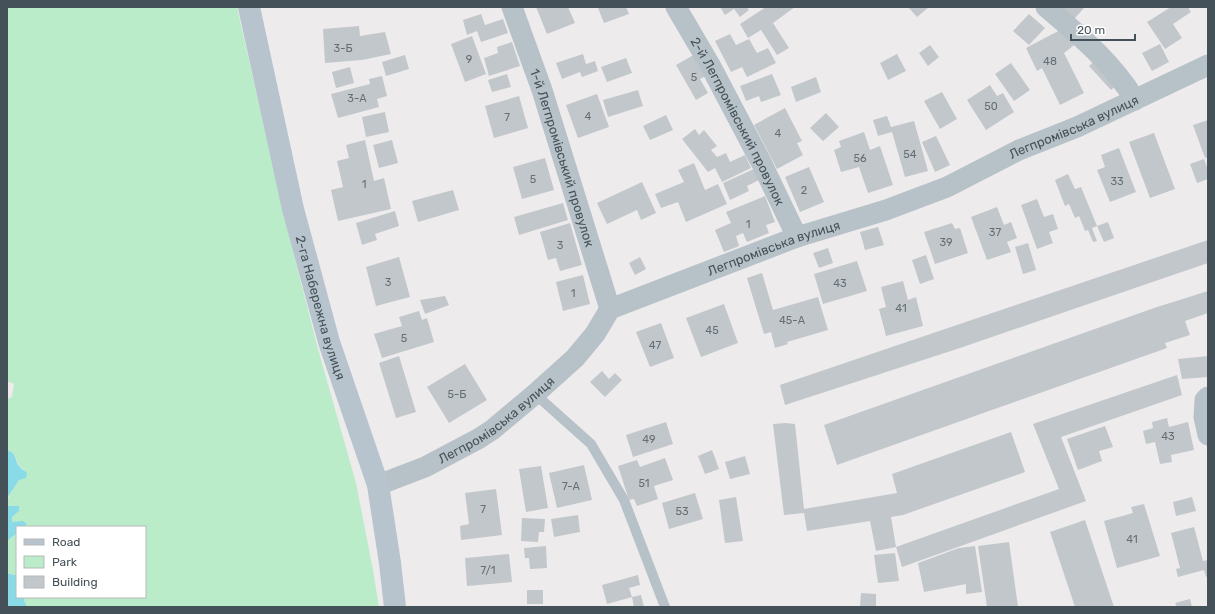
<svg xmlns="http://www.w3.org/2000/svg" width="1215" height="614" font-family="Rubik,sans-serif">
<rect width="100%" height="100%" fill="#eeebec"/>
<path fill="#baecc9" d="M7 7H237L283 212 318 349 356 483 373 570 379 607H27L24 600V597H145V527H24L26 524 12 523V517L19 511 7 506C7 492 18 482 24 470 23 469 19 466 19 465 14 459 17 451 7 451V399L12 397 14 384 7 381Z
M17 533V574L14 575 7 573V541Z"/>
<path fill="#89dce7" d="M7 451C17 451 14 460 19 466 21 469 25 471 27 473L26 478 19 480 7 498Z
M7 506H19V511L12 517V522L23 521 27 524 24 527H17V533L7 541Z
M7 573 14 575 17 574V597H24V600L27 607H7Z"/>
<path fill="#c2c7cb" d="M536 7H568L575 23 547 34Z
M602 7H626L629 14 604 23 598 8Z
M720 7H747L749 10 740 17 734 9 725 15Z
M766 7H795L773 23 789 48 777 55 761 30 748 38 740 24Z
M908 7H929L917 17Z
M1062 7H1085L1074 19Z
M1171 7H1188L1191 12 1173 24 1182 38 1165 49 1147 22Z
M481 14 485 25 503 19 508 33 481 42 477 31 467 35 463 20Z
M1029 14 1045 28 1029 45 1013 31Z
M359 26 360 36 385 32 391 54 362 60 325 63 323 29Z
M1062 29 1078 42 1064 53 1084 93 1060 105 1042 68 1037 71 1026 48Z
M730 34 736 45 749 39 757 53 768 48 776 63 747 77 742 67 731 72 715 41Z
M472 36 486 74 465 82 451 44Z
M512 42 520 66 489 76 484 58 498 53 497 47Z
M1160 44 1169 62 1152 71 1142 53Z
M930 45 939 57 928 66 919 53Z
M697 53 710 74 700 79 708 93 696 100 676 65Z
M583 54 586 64 595 61 598 71 582 77 580 72 562 79 556 63Z
M897 54 906 71 888 80 880 63Z
M405 55 409 69 386 76 382 62Z
M626 58 632 73 607 82 601 67Z
M1096 60 1118 84 1111 90 1089 66Z
M1011 63 1030 90 1014 101 995 74Z
M350 67 354 83 336 88 332 72Z
M507 74 511 87 492 92 488 80Z
M772 74 781 95 761 102 759 96 746 101 740 86Z
M382 76 387 96 377 99 379 107 338 118 331 94 370 84 369 79Z
M816 77 821 92 796 102 791 87Z
M990 85 997 96 1003 93 1014 112 986 130 967 100Z
M638 90 643 106 608 117 603 100Z
M942 92 957 119 940 129 924 101Z
M597 94 609 127 578 138 566 105Z
M519 96 528 128 494 138 485 106Z
M785 108 802 141 797 143 803 155 777 169 754 125Z
M385 112 389 132 366 137 362 117Z
M826 113 839 127 823 141 810 128Z
M666 115 673 130 650 140 643 126Z
M887 116 891 127 914 121 928 171 905 177 892 132 878 136 873 120Z
M1208 120V157L1205 158 1193 125Z
M695 129 699 135 704 130 717 146 711 150 717 157 726 153 730 162 745 155 751 168 722 182 715 168 708 172 682 139Z
M864 132 870 150 880 146 893 185 868 193 859 167 841 172 834 150 841 147 839 141Z
M1154 133 1175 189 1150 198 1129 142Z
M936 136 950 165 935 172 922 142Z
M365 140 374 181 384 178 391 209 338 221 331 190 343 187 337 161 349 158 346 145Z
M392 140 398 163 379 168 373 145Z
M1119 148 1136 192 1110 202 1097 170 1105 167 1101 155Z
M545 158 554 190 522 199 513 167Z
M1204 159 1208 170V179L1197 183 1190 164Z
M694 163 705 190 718 184 727 204 686 222 678 202 661 208 655 194 684 182 678 170Z
M809 167 824 202 800 212 785 177Z
M754 169 759 180 747 186 749 191 730 200 723 183Z
M1068 174 1075 189 1081 187 1097 226 1092 228 1097 241 1093 242 1088 230 1085 231 1079 216 1075 218 1069 204 1065 206 1055 180Z
M642 182 656 213 641 220 637 210 607 224 597 203Z
M453 190 459 210 418 222 412 201Z
M765 196 775 222 766 225 769 233 747 242 743 233 736 236 739 246 724 252 715 230 731 223 726 212Z
M1037 199 1044 217 1053 214 1058 229 1049 232 1053 243 1037 249 1021 205Z
M563 203 568 220 519 235 514 217Z
M997 207 1004 225 1011 222 1017 238 1007 242 1011 252 987 260 971 217Z
M395 211 399 226 375 234 377 240 362 245 356 223Z
M1108 222 1114 238 1104 242 1097 226Z
M570 223 582 265 560 271 556 258 548 260 540 232Z
M952 223 955 229 960 228 968 253 935 264 924 232Z
M878 227 884 245 865 250 860 232Z
M1208 240V263L960 348 785 405 780 385Z
M1028 243 1036 270 1023 274 1015 247Z
M828 248 833 263 819 268 813 253Z
M926 255 934 279 920 284 912 260Z
M399 257 410 297 376 306 366 267Z
M640 257 646 269 635 275 629 263Z
M857 261 867 291 823 304 814 274Z
M762 273 773 310 818 297 828 330 787 342 788 344 775 348 771 332 764 334 747 278Z
M583 275 590 304 563 311 556 282Z
M903 281 908 300 916 297 923 326 886 336 879 309 886 307 881 287Z
M1208 291V313L1185 321 1190 335 1165 343 1167 348 837 465 824 425 1154 308Z
M445 296 449 305 425 314 420 300Z
M724 304 738 343 701 357 686 318Z
M419 311 422 320 427 318 434 342 382 358 374 334 402 326 399 317Z
M661 323 674 358 650 367 636 332Z
M399 356 416 412 396 418 379 363Z
M1208 356V377L1182 379 1178 359Z
M465 364 487 400 449 423 427 387Z
M602 371 609 379 615 373 622 380 605 397 590 382Z
M1177 375 1182 395 1061 437 1086 501 902 567 896 547 1059 489 1033 424Z
M1167 418 1169 427 1188 422 1194 450 1171 455 1172 462 1160 464 1155 442 1146 444 1143 431 1153 428 1152 422Z
M666 422 673 444 633 457 626 435Z
M786 423 795 424 804 509 897 493 892 474 1011 432 1025 472 903 515 891 517 896 547 876 551 870 521 807 531 804 513 784 515 773 424Z
M1105 426 1113 447 1099 451 1102 461 1078 470 1067 439Z
M712 450 719 469 705 474 698 456Z
M745 456 750 474 730 479 725 462Z
M665 458 673 480 654 486 658 499 637 506 634 499 629 500 618 466 637 460 640 467Z
M584 465 592 500 557 508 549 473Z
M541 466 548 508 526 512 519 469Z
M496 489 502 535 461 540 460 526 469 524 465 493Z
M695 493 703 519 669 529 662 503Z
M736 497 743 541 725 543 719 500Z
M1192 497 1196 511 1176 516 1173 502Z
M1144 504 1160 556 1117 568 1104 521 1133 513 1131 507Z
M578 515 580 532 554 537 551 519Z
M522 518 545 519 544 532H539L538 542 521 541Z
M1085 520 1114 607H1075L1050 532Z
M1194 527 1203 561 1208 560V576L1206 577 1204 570 1178 577 1176 569 1180 568 1171 533Z
M1009 542 1018 607H987L978 546Z
M546 546 547 568 530 569 529 558H525L524 548Z
M975 546 982 592 966 594V584L924 592 918 563 959 548Z
M895 553 899 581 878 583 874 555Z
M509 554 512 582 467 586 465 558Z
M638 575 640 585 629 588 632 597 641 595 644 607H634L632 597 607 604 602 585Z
M527 590H543V604H527Z
M861 593 876 594V607H860Z
M1190 599 1192 607H1177L1175 603Z"/>
<g fill="none" stroke-linecap="round" stroke-linejoin="round">
<path stroke="#b7c2c8" stroke-width="10" d="M535 394 591 444 624 500 665 607"/>
<g stroke="#b7c2c8" stroke-width="21">
<path id="s1" d="M512 7 542 90 610 309"/>
<path id="s2" d="M676 7 710 65 761 162 797 237"/>
<path d="M1046 7C1078 34 1113 63 1135 100"/>
<path d="M1208 397 1205 400 1204 417 1208 435"/>
<path id="s3" d="M378 485 425 467 478 439 492 430 535 394 575 358 595 334 610 309 797 237 886 210 947 187 1019 150 1077 127 1208 65"/>
</g>
<path stroke="#b8c4cd" stroke-width="22" id="s4" d="M249 7 293 209 329 342 378 485 390 563 395 607"/>
</g>
<g text-anchor="middle" dominant-baseline="central" stroke-width="3" stroke-linejoin="round" paint-order="stroke">
<g font-size="11" fill="#646e75">
<text x="343" y="48">3-Б</text>
<text x="469" y="59">9</text>
<text x="1050" y="61">48</text>
<text x="694" y="77">5</text>
<text x="357" y="98">3-А</text>
<text x="991" y="106">50</text>
<text x="588" y="116">4</text>
<text x="507" y="117">7</text>
<text x="778" y="133">4</text>
<text x="910" y="154">54</text>
<text x="860" y="158">56</text>
<text x="533" y="179">5</text>
<text x="1117" y="181">33</text>
<text x="364" y="184">1</text>
<text x="804" y="190">2</text>
<text x="748" y="224">1</text>
<text x="995" y="232">37</text>
<text x="946" y="242">39</text>
<text x="560" y="245">3</text>
<text x="388" y="282">3</text>
<text x="840" y="283">43</text>
<text x="573" y="293">1</text>
<text x="901" y="308">41</text>
<text x="792" y="320">45-А</text>
<text x="712" y="330">45</text>
<text x="404" y="338">5</text>
<text x="655" y="345">47</text>
<text x="457" y="394">5-Б</text>
<text x="1168" y="436">43</text>
<text x="649" y="439">49</text>
<text x="644" y="483">51</text>
<text x="571" y="486">7-А</text>
<text x="483" y="509">7</text>
<text x="682" y="511">53</text>
<text x="1132" y="539">41</text>
<text x="488" y="570">7/1</text>
</g>
<g font-size="13" fill="#455158" stroke="#fff">
<text stroke="none"><textPath href="#s2" startOffset="130">2-й Легпромівський провулок</textPath></text>
<text stroke="none"><textPath href="#s3" startOffset="796">Легпромівська вулиця</textPath></text>
<text stroke="none"><textPath href="#s1" startOffset="159">1-й Легпромівський провулок</textPath></text>
<text stroke="none"><textPath href="#s3" startOffset="472">Легпромівська вулиця</textPath></text>
<text stroke="none"><textPath href="#s4" startOffset="309">2-га Набережна вулиця</textPath></text>
<text stroke="none"><textPath href="#s3" startOffset="136">Легпромівська вулиця</textPath></text>
</g>
</g>
<rect width="1215" height="614" fill="none" stroke="#455158" stroke-width="16"/>
<rect x="16" y="526" width="130" height="72" fill="#ffffff" stroke="#b5b9bc"/>
<rect x="24" y="539" width="20" height="6" fill="#b8c4cd" stroke="#b5b9bc"/>
<text x="52" y="546" font-size="12" fill="#455158">Road</text>
<rect x="24" y="556" width="20" height="12" fill="#baecc9" stroke="#b5b9bc"/>
<text x="52" y="566" font-size="12" fill="#455158">Park</text>
<rect x="24" y="576" width="20" height="12" fill="#c2c7cb" stroke="#b5b9bc"/>
<text x="52" y="586" font-size="12" fill="#455158">Building</text>
<path d="M1071 34v6h64v-6" fill="none" stroke="#455158" stroke-width="2"/>
<text x="1077" y="34" font-size="12" fill="#455158" stroke="#ffffff" stroke-width="3" paint-order="stroke">20 m</text>
</svg>
